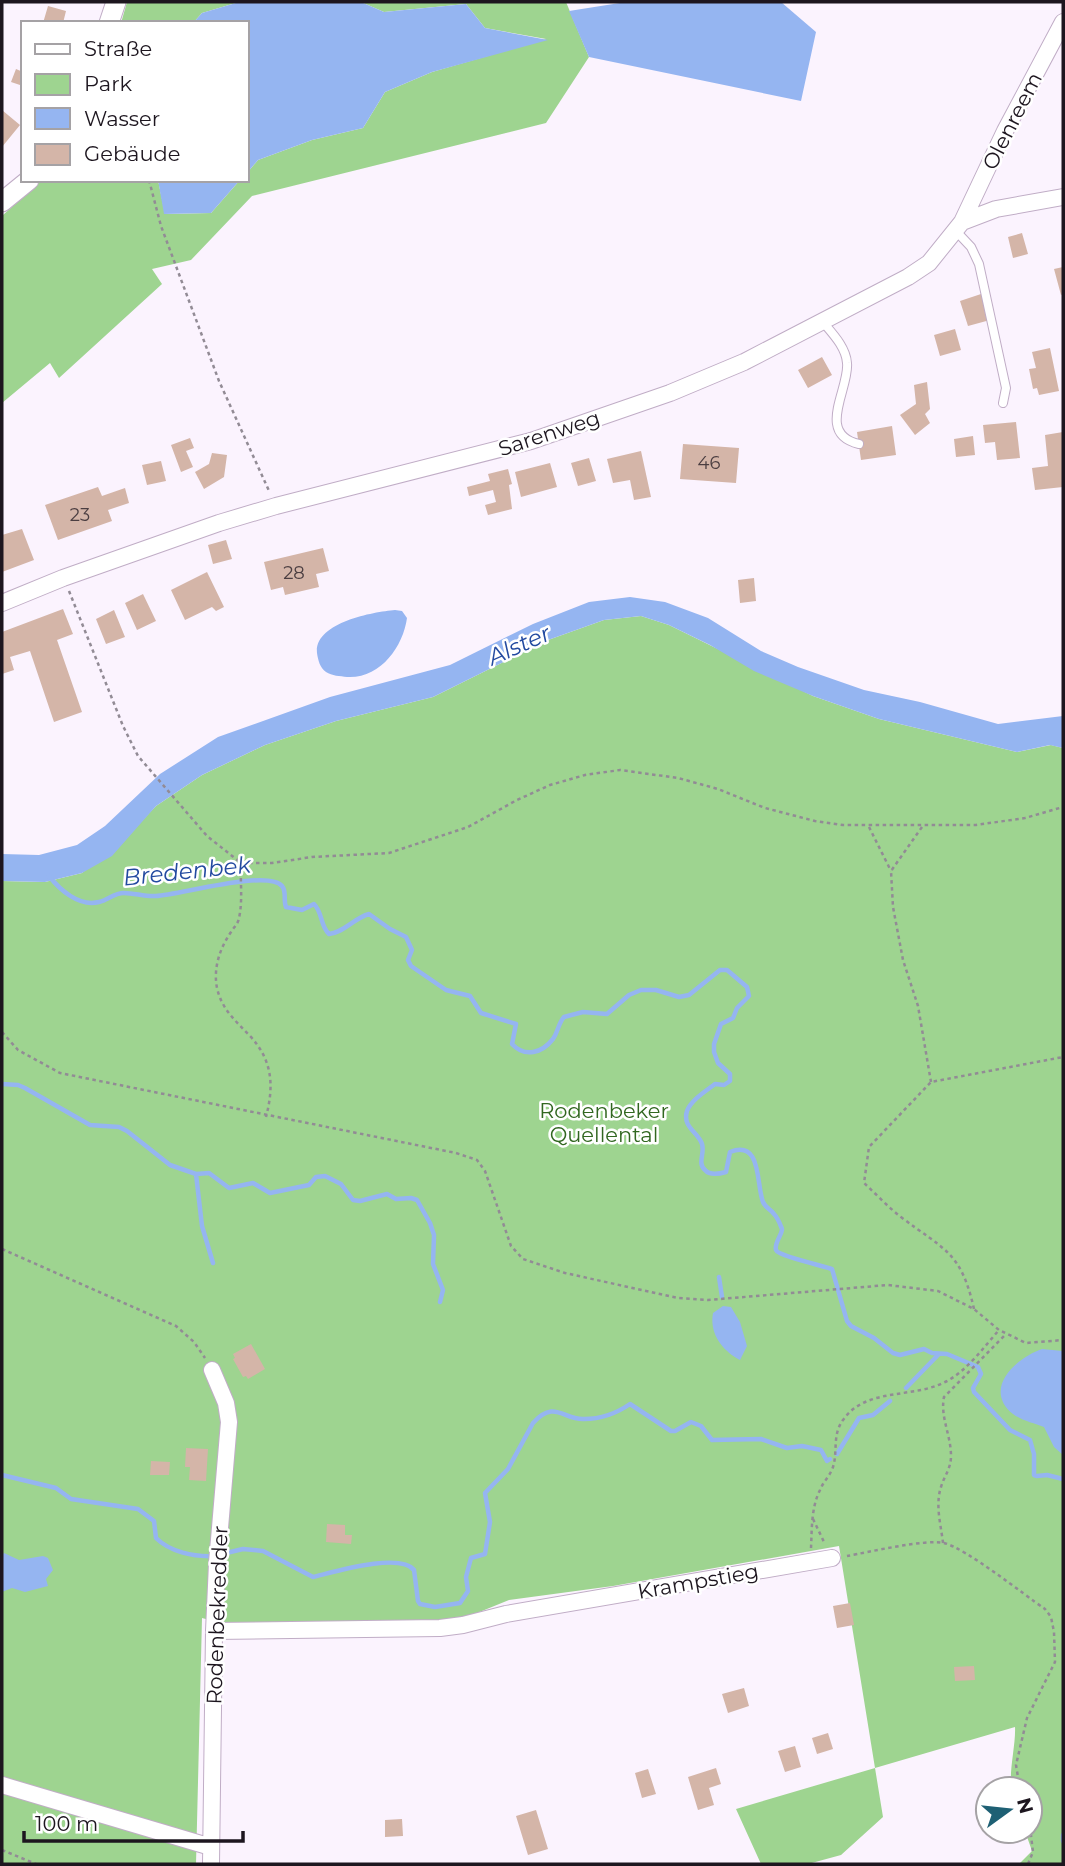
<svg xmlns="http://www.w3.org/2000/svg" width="1065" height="1866" font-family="Montserrat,sans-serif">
<rect width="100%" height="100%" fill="#fbf3fe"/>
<path fill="#9ed490" d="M127 2H239L202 13 193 23H121Z
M361 2H566L589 57 546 123 252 196 191 260 152 269 162 284 59 378 50 363 2 403V216L41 180H158L165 214 211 213 240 180H247V173L258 160 312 140 363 128 385 92 432 72 546 39 485 28 466 4 384 12Z
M641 616 669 625 813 696 879 719 1017 752 1051 745 1063 748V1864H1019L1032 1851 1025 1831H1030V1789H1012C1008 1774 1016 1745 1015 1727L875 1768 883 1817 841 1855 808 1864H761L736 1809 875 1768 839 1546 613 1586 509 1600 450 1624 221 1623 202 1618 196 1864H2V881L45 882 82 873 134 829 156 806 202 775 265 745 336 721 433 697 548 640 604 620Z"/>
<path fill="#95b5f1" d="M239 2H361L384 12 466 4 485 28 548 40 432 72 385 92 363 128 312 140 258 160 247 173V23H193L202 13Z
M626 2H781L816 32 801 101 589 57 569 11Z
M158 180H240L211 213 164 214Z
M630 597 665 602 708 618 761 651 798 667 864 690 920 702 998 724 1063 716V748L1050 745 1017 752 879 719 813 696 754 671 710 645 669 625 641 616 604 620 548 640 433 697 336 721 265 745 202 775 156 806 112 856 82 873 45 882 2 881V854L39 855 77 845 105 826 160 774 218 737 330 697 450 665 533 624 589 602Z
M395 610 402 611 407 618C403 647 380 679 347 677 340 676 332 676 326 672 320 668 318 660 317 653 314 623 372 612 395 610Z
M723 1306 731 1307 740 1322 747 1346 740 1360C723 1351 709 1334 713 1313Z
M1042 1349 1063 1351V1455L1054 1447 1044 1427C1034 1423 1022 1421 1013 1414 982 1389 1016 1358 1042 1349Z
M4 1553 19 1560 43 1556 48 1558 53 1570 46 1579 48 1586 25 1592 12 1588 2 1592V1555Z"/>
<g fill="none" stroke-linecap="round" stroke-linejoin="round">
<path stroke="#95b5f1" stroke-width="4.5" d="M49 876C60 890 79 907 99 902 108 900 114 893 124 893 135 893 145 897 156 896 179 895 268 869 282 886 287 892 283 900 286 907L302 910 314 904C323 913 320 926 329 934 345 932 354 918 369 914L390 929 406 937 412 950 408 960 411 966 446 990 470 996 481 1013 516 1024 512 1044C525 1058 542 1053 553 1039 558 1032 558 1024 564 1017L583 1012 607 1014 629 995 641 990H656L679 997 689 995 720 970H727L747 987 749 996 737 1008 733 1018 721 1024 714 1044V1052L718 1063 730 1074V1081L724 1085 715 1084C706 1091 691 1100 687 1111 682 1127 698 1132 702 1144 705 1154 697 1163 705 1170 710 1176 719 1174 726 1172L730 1152C762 1139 756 1184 763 1202 766 1209 771 1209 774 1214 778 1218 780 1224 782 1229 782 1235 774 1243 776 1250 778 1256 824 1266 832 1269L847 1321 851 1326 874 1338 893 1353 900 1355 924 1349 932 1353 947 1354 978 1367 981 1374 973 1388 974 1392 1010 1430 1030 1440 1034 1454V1475L1037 1476 1047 1475 1063 1479
M2 1084 18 1085 25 1088 90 1125 119 1127 127 1131 170 1165 196 1174 209 1173 229 1188 253 1183 270 1193 309 1185 316 1177 325 1176 341 1184 353 1200 360 1201 387 1194 396 1199 411 1198 417 1200 430 1223 434 1235 433 1264 443 1290 440 1302
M196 1174 202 1226 213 1263
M719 1277 722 1297
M906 1388 938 1355
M837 1454 859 1418 873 1415 890 1401
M2 1475 56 1488 71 1499 138 1509 154 1521 156 1538C170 1552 194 1557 214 1556
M222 1554 243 1549 263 1551 313 1577C334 1572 400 1552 414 1570L418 1601 420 1604 435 1607 460 1603 468 1591 466 1577 471 1558 485 1554 490 1522 485 1493 508 1469 533 1423C555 1399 563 1420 584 1419 602 1419 617 1413 630 1404L671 1431H675L691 1422 701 1426 712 1440 761 1439 787 1448 802 1446 821 1450 827 1461 830 1459
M1063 1835V1841"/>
</g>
<path fill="#d4b5a8" d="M48 6 66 11 63 23H43Z
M16 69 23 72V86L11 82Z
M2 110 20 125 2 147Z
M1022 233 1028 254 1013 258 1008 237Z
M1063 267V294L1061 295 1054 269Z
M981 294 990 320 968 326 960 301Z
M955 329 961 350 940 356 934 335Z
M1050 348 1059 391 1039 395 1037 388 1033 389 1029 369 1036 368 1032 352Z
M822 357 832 375 808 388 798 370Z
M927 382 930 409 925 414 930 423 915 435 900 415 916 404 914 385Z
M1016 422 1020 458 997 460 995 442 985 443 983 425Z
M892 426 896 455 861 460 857 432Z
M1063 432V487L1035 490 1032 468 1048 466 1045 435Z
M973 436 975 455 956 457 954 439Z
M190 438 194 448 186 451 193 467 181 472 171 445Z
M683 444 739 448 736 483 680 479Z
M641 451 651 497 634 500 630 480 613 483 607 459Z
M212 453 227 455 224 477 204 489 195 472 209 464Z
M589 458 596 481 578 486 571 463Z
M161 461 166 481 147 485 142 465Z
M550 463 557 487 521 497 515 472Z
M508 469 512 484 509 485 512 509 488 515 485 505 496 502 493 490 469 496 467 487 490 481 488 474Z
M98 487 102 496 125 488 129 503 108 510 112 521 58 540 45 505Z
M22 529 34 560 2 572V535Z
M226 540 232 559 213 564 208 545Z
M323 548 329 571 316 574 319 587 285 595 283 587 271 590 264 562Z
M207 572 224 607 216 611 212 607 185 620 171 590Z
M754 578 756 601 740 603 738 580Z
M143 594 156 621 137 630 125 603Z
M63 609 73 634 57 640 82 712 54 722 30 651 10 657 14 670 2 674V632Z
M114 610 125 637 106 644 96 619Z
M251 1344 265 1369 248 1379 246 1376 243 1377 233 1359 235 1358 233 1354Z
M186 1448 208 1449 206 1481 189 1480 190 1467H185Z
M151 1461 170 1462 169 1475H150Z
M327 1524 345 1525V1535H352L351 1544 326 1542Z
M850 1603 854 1625 837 1628 833 1606Z
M974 1666 975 1680 955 1681 954 1667Z
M744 1688 749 1706 728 1713 722 1694Z
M828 1733 833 1749 817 1754 812 1738Z
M795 1746 801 1767 785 1772 778 1751Z
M716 1768 721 1784 709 1788 714 1805 698 1810 688 1777Z
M648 1769 656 1794 642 1798 635 1773Z
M536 1810 548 1849 528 1855 516 1816Z
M402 1819 403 1836 385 1837V1820Z"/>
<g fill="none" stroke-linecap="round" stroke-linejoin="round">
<g stroke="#c0adc6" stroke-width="10">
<path id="service" d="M955 230 971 247 979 264 1006 388 1003 403
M822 321C832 333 846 347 847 363 850 388 815 434 859 444"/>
</g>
<g stroke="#c0adc6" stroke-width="18">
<path id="minor" d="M962 222 1005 131 1063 22
M2 603 63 578 219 523 276 506 531 441 670 393 744 362 908 277 929 263 962 222 996 209 1063 197
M214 1631 440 1628 463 1625 506 1614 832 1558
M2 1785 211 1847
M211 1864 214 1631 217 1563 229 1422 226 1403 212 1370"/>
</g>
<g stroke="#c0adc6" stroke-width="21">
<path id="tertiary" d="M109 23 116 2
M2 202 29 180"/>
</g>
<path stroke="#928b95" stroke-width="2.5" stroke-dasharray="3.5 3.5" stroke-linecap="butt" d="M149 180 161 226 219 381 270 493
M69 591 123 726 138 756 207 836 241 863H272L312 857 389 853 468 827 517 800 550 785 585 775 620 770 678 778 718 789 765 808 815 821 843 825H976L1025 818 1063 807
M869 827 891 871
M922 827 891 871 893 907 903 960 918 1006 931 1082
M241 864C240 882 243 900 239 918 238 924 234 927 231 932 220 948 213 968 217 988 222 1010 236 1021 250 1036 273 1061 274 1086 266 1117
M2 1032 18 1050 60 1073 456 1153 477 1160 485 1171 511 1246 523 1259 565 1273 678 1298 708 1300 888 1285 938 1291 974 1309 999 1330 1026 1343 1063 1340
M2 1249 176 1326 194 1342 205 1358
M974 1309C961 1251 944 1250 901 1217 888 1207 876 1194 864 1183L869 1147 931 1082 1063 1057
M813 1519 825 1544
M943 1543C941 1525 935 1505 941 1487 944 1476 951 1469 951 1456 951 1435 940 1417 944 1397L1006 1334
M811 1548C812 1529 811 1508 820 1490 823 1482 830 1476 833 1467 838 1451 832 1435 843 1420 866 1387 912 1399 945 1382 966 1372 984 1347 999 1330
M847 1556C869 1552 925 1539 944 1543 967 1549 1023 1594 1045 1609L1051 1617 1054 1632 1055 1662 1027 1718 1016 1765 1020 1789
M2 1850 36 1864
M1028 1864 1033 1852 1030 1827"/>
<use href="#service" stroke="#fff" stroke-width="8"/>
<use href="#minor" stroke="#fff" stroke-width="16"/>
<use href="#tertiary" stroke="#fff" stroke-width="19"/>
</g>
<g text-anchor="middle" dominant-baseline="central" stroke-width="5" stroke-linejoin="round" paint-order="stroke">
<g font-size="18" fill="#4b3e41">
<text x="709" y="463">46</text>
<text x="80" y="515">23</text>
<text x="294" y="573">28</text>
</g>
<g font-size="21" fill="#1d161f" stroke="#fff">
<text transform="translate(1012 121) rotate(-63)">Olenreem</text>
<text transform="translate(549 433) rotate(-18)">Sarenweg</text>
<text transform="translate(698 1581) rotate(-10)">Krampstieg</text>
<text transform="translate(217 1615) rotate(-88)">Rodenbekredder</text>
</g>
<g font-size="21" fill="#316720" stroke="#fff">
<text x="604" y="1110">Rodenbeker<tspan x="604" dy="24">Quellental</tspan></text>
</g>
<g font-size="23" font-style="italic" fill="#234aa0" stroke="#fff">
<text transform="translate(519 645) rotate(-24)">Alster</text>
<text transform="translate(187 871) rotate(-6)">Bredenbek</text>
</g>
</g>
<rect width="1065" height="1866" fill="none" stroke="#1d161f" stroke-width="7"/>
<rect x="21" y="21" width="228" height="161" fill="#ffffff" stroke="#a5a2a5" stroke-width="2"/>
<rect x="35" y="44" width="35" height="10" fill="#ffffff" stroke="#a5a2a5" stroke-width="2"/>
<text x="84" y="56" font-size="21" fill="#1d161f">Straße</text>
<rect x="35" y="74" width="35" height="21" fill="#9ed490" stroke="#a5a2a5" stroke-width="2"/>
<text x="84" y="91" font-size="21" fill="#1d161f">Park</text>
<rect x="35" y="108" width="35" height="21" fill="#95b5f1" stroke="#a5a2a5" stroke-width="2"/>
<text x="84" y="126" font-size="21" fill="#1d161f">Wasser</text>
<rect x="35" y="144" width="35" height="21" fill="#d4b5a8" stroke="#a5a2a5" stroke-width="2"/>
<text x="84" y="161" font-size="21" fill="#1d161f">Gebäude</text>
<g transform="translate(1009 1810) rotate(75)"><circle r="33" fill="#ffffff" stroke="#a5a2a5" stroke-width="2"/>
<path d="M0-5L12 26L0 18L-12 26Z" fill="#1e6074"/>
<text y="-10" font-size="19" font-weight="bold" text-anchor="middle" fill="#1d161f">N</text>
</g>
<path d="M24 1831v10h219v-10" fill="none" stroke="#1d161f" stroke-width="3.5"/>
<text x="35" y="1831" font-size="21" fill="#1d161f" stroke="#ffffff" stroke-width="5" paint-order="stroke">100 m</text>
</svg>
